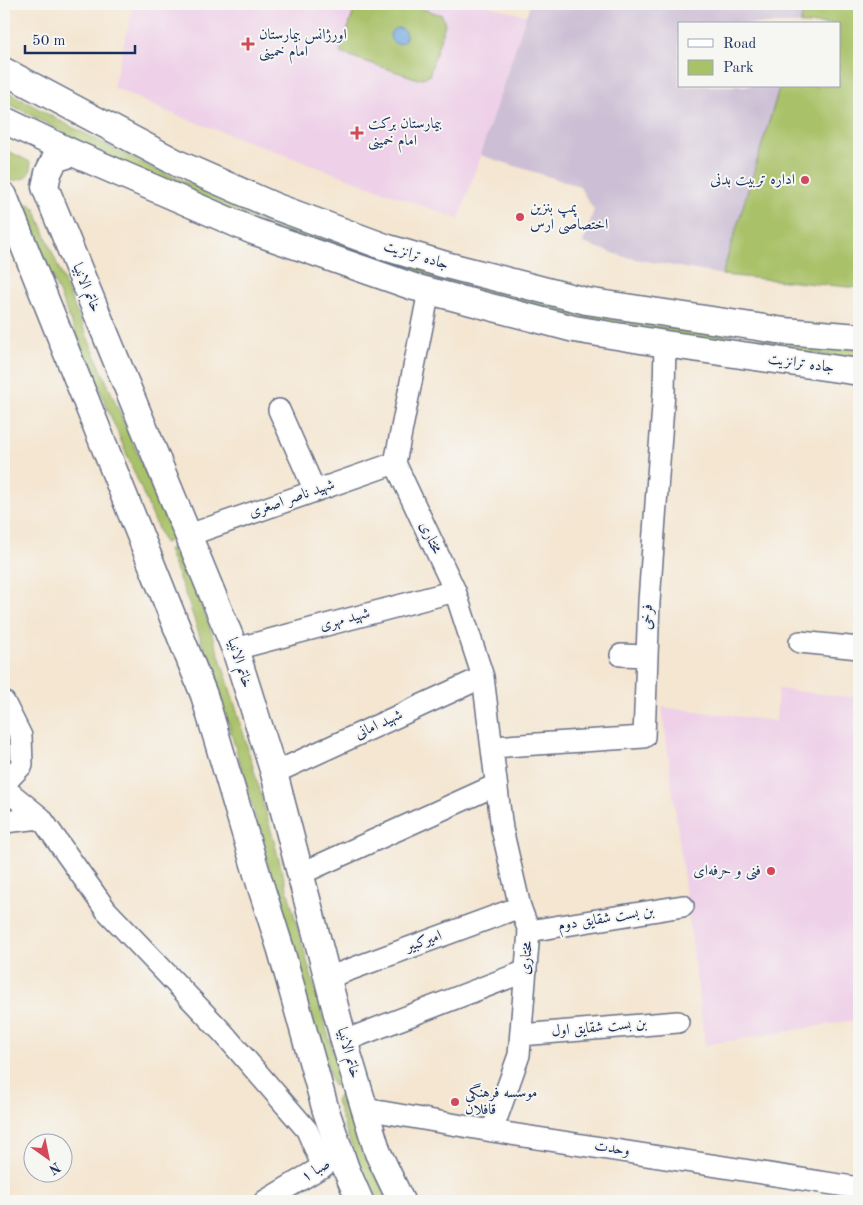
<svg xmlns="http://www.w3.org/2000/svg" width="863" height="1205" font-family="'Old Standard TT',Amiri,serif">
<rect width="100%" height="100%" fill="#f6f6f2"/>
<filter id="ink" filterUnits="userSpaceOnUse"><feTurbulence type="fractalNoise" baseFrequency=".02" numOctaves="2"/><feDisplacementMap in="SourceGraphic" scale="10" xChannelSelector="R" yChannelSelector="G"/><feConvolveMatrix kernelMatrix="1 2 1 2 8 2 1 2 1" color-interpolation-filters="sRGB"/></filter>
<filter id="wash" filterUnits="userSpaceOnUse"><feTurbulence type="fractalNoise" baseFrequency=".0096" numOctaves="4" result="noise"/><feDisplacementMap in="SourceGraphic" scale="20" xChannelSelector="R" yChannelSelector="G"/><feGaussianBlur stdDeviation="1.12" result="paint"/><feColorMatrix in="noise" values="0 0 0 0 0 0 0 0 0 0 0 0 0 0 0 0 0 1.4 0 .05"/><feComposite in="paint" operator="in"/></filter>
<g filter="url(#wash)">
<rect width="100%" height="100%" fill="#f4e6d1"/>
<path fill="#eed0e8" d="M134 4H483L527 16 459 219 165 111 113 87Z
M778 689 859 698V1021L855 1020 705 1045 662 707 776 721Z"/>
<path fill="#ccbed4" d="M530 4H806L800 24H679V86H780L722 275 625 257 583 243 594 210 579 186 480 155Z"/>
<path fill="#a9c167" stroke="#627862" d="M356 4H407L442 15 445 24 429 76 418 79 340 53Z
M806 4H859V288L722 275 780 86H839V24H800Z
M4 89 58 120 155 169 259 213 617 319C697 334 778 341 859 349V358L800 353 658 335 512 302 353 257 218 207 117 161 4 101Z
M4 149 30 162 31 170 25 178 12 181 10 180 4 167Z
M30 204 35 209 71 299 174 539 164 543 24 210 25 205Z
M177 546C218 637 243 732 270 827 293 911 316 995 341 1079V1082L333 1086 295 963 245 780 222 702 189 604 168 550Z
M344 1093 349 1095 387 1201H373L357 1163 336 1101 339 1096Z"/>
<path fill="#71a7de" stroke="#466b9e" d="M390 36a8 8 0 1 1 16 0a8 8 0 1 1-16 0Z"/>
</g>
<g filter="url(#ink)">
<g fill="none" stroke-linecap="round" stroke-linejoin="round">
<g stroke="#676f86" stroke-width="24">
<path id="minor" d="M429 291 395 463 455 591 483 677 502 829 520 907 529 931 519 1055 492 1131
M279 410 315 491
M189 535 395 463
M800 642 859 648
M235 649 455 591
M621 655 647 656
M4 702 21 736 22 765 4 784
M492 747 644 737 649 602 664 392 665 344
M274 773 483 677
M4 788 41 818 106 910 224 1034 307 1130 323 1167
M4 822 41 818
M300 874 496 785
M529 931 683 906
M327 978 520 907
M521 1035 678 1022
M344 1041 526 971
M365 1109 492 1131 859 1188
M265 1201 335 1159"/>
</g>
<g stroke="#676f86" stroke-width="29">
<path id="major" d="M4 71 179 164 274 206 388 248 446 265 586 301 784 331 859 337
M4 120 73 153 253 231 414 287 574 329 665 344 859 372
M73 153 55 159 48 173 45 187 235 649 274 773 344 1041 378 1153 401 1201
M4 196 204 695 260 884 281 950 326 1111 346 1169 360 1201"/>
</g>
<use href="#minor" stroke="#fff" stroke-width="21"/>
<use href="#major" stroke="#fff" stroke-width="26"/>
</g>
</g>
<g fill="#d1495b" stroke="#f6f6f2" stroke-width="2">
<path d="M245.5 36.5h5v5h5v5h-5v5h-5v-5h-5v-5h5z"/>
<path d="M354.5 125.5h5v5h5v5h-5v5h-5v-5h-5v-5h5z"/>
<circle cx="805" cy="180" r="5"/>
<circle cx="520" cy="217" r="5"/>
<circle cx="771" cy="871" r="5"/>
<circle cx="455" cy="1102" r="5"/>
</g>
<g text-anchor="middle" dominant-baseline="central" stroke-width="4" stroke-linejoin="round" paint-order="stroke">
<g font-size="15" fill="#1b2f5e" stroke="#f6f6f2" text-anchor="start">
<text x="259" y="35">اورژانس بیمارستان<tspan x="259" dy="17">امام خمینی</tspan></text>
<text x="368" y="124">بیمارستان برکت<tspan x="368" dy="17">امام خمینی</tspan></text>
<text x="795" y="180" text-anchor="end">اداره تربیت بدنی</text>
<text x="530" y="208">پمپ بنزین<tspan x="530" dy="17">اختصاصی ارس</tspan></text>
<text x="761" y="871" text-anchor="end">فنی و حرفه‌ای</text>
<text x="465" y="1093">موسسه فرهنگی<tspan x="465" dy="17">قافلان</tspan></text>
</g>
<g font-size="15" fill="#1b2f5e" stroke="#f6f6f2">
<text transform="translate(416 256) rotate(17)">جاده ترانزیت</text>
<text transform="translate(86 288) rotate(67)">خاتم الانبیا</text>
<text transform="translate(801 364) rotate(8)">جاده ترانزیت</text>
<text transform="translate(292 499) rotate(-19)">شهید ناصر اصغری</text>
<text transform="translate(430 538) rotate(65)">مختاری</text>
<text transform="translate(648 617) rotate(-88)">فرخی</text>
<text transform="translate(345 620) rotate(-15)">شهید مهری</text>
<text transform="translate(239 663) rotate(72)">خاتم الانبیا</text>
<text transform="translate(379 725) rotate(-25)">شهید امانی</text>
<text transform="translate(606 919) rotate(-9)">بن بست شقایق دوم</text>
<text transform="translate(424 942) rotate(-20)">امیرکبیر</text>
<text transform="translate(527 958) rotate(-85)">مختاری</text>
<text transform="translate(599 1028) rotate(-5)">بن بست شقایق اول</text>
<text transform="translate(348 1053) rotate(74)">خاتم الانبیا</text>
<text transform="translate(612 1149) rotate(9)">وحدت</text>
<text transform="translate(316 1171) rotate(-31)">صبا ۱</text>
</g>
</g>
<rect width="863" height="1205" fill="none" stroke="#f6f6f2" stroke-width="20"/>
<rect x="678" y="22" width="162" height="65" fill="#f6f6f2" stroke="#9ea6b7"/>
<rect x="688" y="39" width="25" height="8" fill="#ffffff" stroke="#9ea6b7"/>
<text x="723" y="48" font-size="15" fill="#1b2f5e">Road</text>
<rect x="688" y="60" width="25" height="15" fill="#a9c167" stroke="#9ea6b7"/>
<text x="723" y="72" font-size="15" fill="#1b2f5e">Park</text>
<g transform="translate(48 1158) rotate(147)"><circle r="24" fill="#f6f6f2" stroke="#9ea6b7"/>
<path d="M0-4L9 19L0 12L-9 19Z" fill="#d1495b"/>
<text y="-8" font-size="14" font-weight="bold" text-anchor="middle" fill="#1b2f5e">N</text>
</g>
<path d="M25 45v8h110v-8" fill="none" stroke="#1b2f5e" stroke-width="2.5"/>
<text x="32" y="45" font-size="15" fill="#1b2f5e" stroke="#f6f6f2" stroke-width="4" paint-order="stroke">50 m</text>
</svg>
